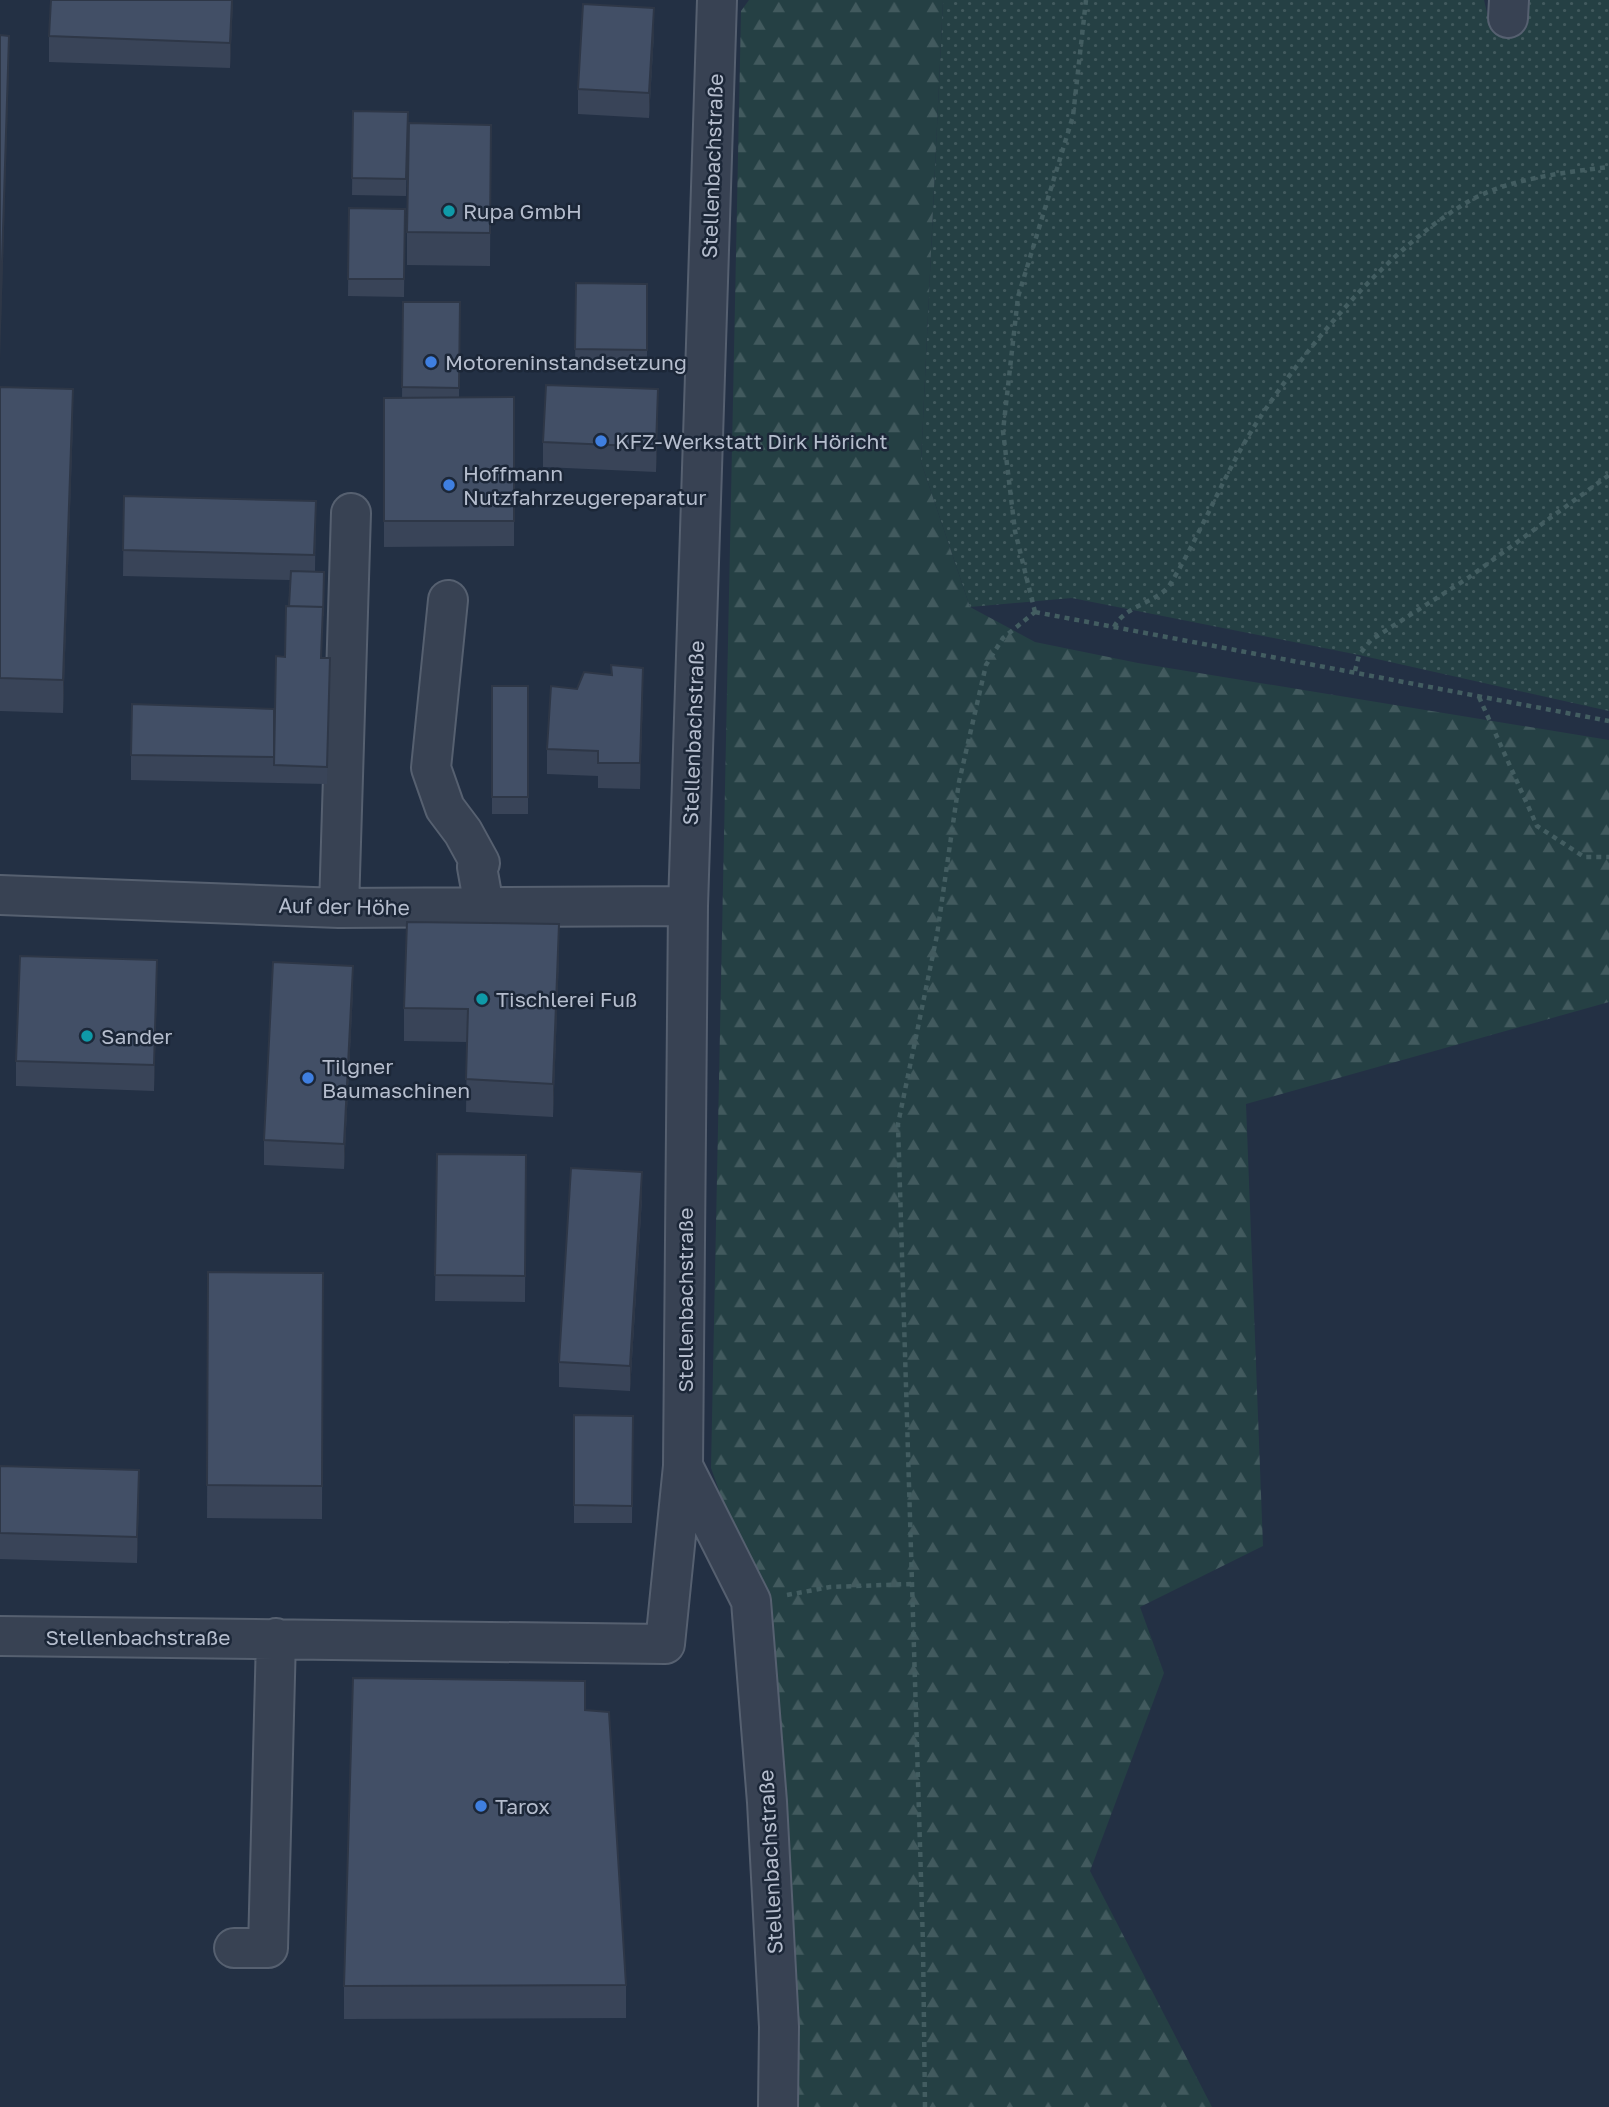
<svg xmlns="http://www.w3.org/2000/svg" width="1609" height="2107" font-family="'Golos Text',sans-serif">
<defs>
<pattern id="grass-dots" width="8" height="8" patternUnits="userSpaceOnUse" patternTransform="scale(1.75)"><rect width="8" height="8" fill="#254044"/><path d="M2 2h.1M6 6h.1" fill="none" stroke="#425a5e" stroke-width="1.8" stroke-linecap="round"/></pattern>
<pattern id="forest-firs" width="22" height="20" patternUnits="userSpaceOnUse" patternTransform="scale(1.75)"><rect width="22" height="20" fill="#254044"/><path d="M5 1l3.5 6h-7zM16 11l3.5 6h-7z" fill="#425a5e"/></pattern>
</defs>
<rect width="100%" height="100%" fill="#233044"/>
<path fill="url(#grass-dots)" d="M943 0H1484L1489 21H1527L1530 0H1609V711L1359 655 1072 598 970 607 921 462Z"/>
<path fill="url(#forest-firs)" d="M749 0H943L921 462 970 607 1035 642 1138 663 1609 740V1002L1246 1104 1263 1546 1140 1607 1164 1673 1090 1871 1212 2107H785L771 1636 711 1468 741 11Z"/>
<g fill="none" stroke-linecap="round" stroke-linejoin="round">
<g stroke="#566070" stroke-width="42">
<path id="minor" d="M1508 18 1509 0
M448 600 431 768 445 808 463 832 480 863 477 867 484 906
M0 895 339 908 688 906
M339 908 351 513
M683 1466 751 1601 767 1802 779 2027 778 2107
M0 1636 665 1644 683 1466 688 906 717 0
M234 1948H268L276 1638"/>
</g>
<path stroke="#435d61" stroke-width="4.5" stroke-dasharray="5 5" stroke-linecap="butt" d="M1035 612 1015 531 1003 431 1018 297 1073 116 1086 0
M1035 612 1609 721
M1114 627C1126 604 1159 603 1171 583 1203 530 1225 471 1259 419 1310 342 1390 246 1471 200 1509 179 1566 172 1609 167
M1355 671 1359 655 1371 640 1468 578 1609 475
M1479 697 1537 826 1584 857H1609
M787 1595 830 1587 911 1584
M925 2107 923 1944 898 1124 937 935 959 782 986 665 1003 638 1035 612"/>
<use href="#minor" stroke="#384253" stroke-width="38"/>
</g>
<path fill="#394458" d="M233 0 230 68 49 62V36Z
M654 33 649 118 578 114V89Z
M353 111 408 112 406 196 352 195Z
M491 125 490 266 407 265V232Z
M349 208 405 209 404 297 348 296Z
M576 283 647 284V367H575Z
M403 302H460L459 397H514V546L384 547V398H402Z
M0 387 73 422 63 713 0 711Z
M658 415 656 472 543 467V442Z
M124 496 316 501 315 571 322 658 330 675 327 784 131 780V755L274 750 285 657 290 580 123 576Z
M492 686H528V814H492Z
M577 689 643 694 640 789 598 788V776L547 774V749Z
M559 957 553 1117 466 1112 467 1042 404 1041V1008Z
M157 985 154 1091 16 1086V1061Z
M353 991 344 1169 264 1165V1140Z
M437 1154 526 1155 525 1302 435 1301Z
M642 1198 630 1391 559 1387V1362Z
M208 1272 323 1273 322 1519 207 1518Z
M574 1415 633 1416 632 1523H574Z
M0 1466 139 1496 137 1563 0 1559Z
M585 1710 626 1985V2018L344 2019V1986Z"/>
<path fill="#2e3747" d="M232 0H233L230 68V43Z
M654 8V33L649 118V93Z
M9 36V69L0 360V327Z
M73 389V422L63 713V680Z
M658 389V415L656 472V447Z
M643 668V694L640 789V763Z
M559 924V957L553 1117V1084Z
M157 960V985L154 1091V1065Z
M353 966V991L344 1169V1144Z
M642 1172V1198L630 1391V1366Z
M139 1470V1496L137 1563V1537Z"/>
<path fill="#424f66" stroke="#2e3747" stroke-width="2" d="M51 0H232L230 43 49 36Z
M583 4 654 8 649 93 578 89Z
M0 35 9 36 0 327Z
M353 111 408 112 406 179 352 178Z
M409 123 491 125 490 233 407 232Z
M349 208 405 209 404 279H348Z
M576 283 647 284V350L575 349Z
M403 302H460L459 388 402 387Z
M546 385 658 389 656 447 543 442Z
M0 387 73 389 63 680 0 678Z
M514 397V521H384V398Z
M124 496 316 501 314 555 123 550Z
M291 571 324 572 323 616V607L289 606Z
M286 606 323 607 321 658H330L327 767 274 765 276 656 285 657Z
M611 665 643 668 640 763H598V751L547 749 551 686 577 689 584 672 612 675Z
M492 686H528V797H492Z
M132 704 274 709V757L131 755Z
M407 922 559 924 553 1084 466 1079 468 1009 404 1008Z
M20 956 157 960 154 1065 16 1061Z
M273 962 353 966 344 1144 264 1140Z
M437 1154 526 1155 525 1276 435 1275Z
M571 1168 642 1172 630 1366 559 1362Z
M208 1272 323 1273 322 1486 207 1485Z
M574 1415 633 1416 632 1506 574 1505Z
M0 1466 139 1470 137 1537 0 1533Z
M353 1678 585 1681V1710L609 1712 626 1985 344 1986Z"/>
<g fill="#0f9aa8" stroke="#1c2738" stroke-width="2.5">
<circle cx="449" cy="211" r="7"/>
<circle cx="482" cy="999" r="7"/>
<circle cx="87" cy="1036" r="7"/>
</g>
<g fill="#3f7fe0" stroke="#1c2738" stroke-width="2.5">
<circle cx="431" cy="362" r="7"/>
<circle cx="601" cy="441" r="7"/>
<circle cx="449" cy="485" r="7"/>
<circle cx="308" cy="1078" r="7"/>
<circle cx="481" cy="1806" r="7"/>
</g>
<g text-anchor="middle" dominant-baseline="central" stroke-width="5" stroke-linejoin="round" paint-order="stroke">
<g font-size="21" fill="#b5bdcd" stroke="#1c2738">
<text transform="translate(712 166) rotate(-88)">Stellenbachstraße</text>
<text transform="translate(693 733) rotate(-88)">Stellenbachstraße</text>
<text transform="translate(344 906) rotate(1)">Auf der Höhe</text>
<text transform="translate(685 1300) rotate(-90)">Stellenbachstraße</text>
<text x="138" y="1637">Stellenbachstraße</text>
<text transform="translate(770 1862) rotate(-93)">Stellenbachstraße</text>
</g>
<g font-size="21" fill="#b5bdcd" stroke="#1c2738" text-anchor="start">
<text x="463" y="211">Rupa GmbH</text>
<text x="445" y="362">Motoreninstandsetzung</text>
<text x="615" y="441">KFZ-Werkstatt Dirk Höricht</text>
<text x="463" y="473">Hoffmann<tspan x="463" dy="24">Nutzfahrzeugereparatur</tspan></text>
<text x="496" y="999">Tischlerei Fuß</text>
<text x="101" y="1036">Sander</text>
<text x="322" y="1066">Tilgner<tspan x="322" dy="24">Baumaschinen</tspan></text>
<text x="495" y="1806">Tarox</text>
</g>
</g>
</svg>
